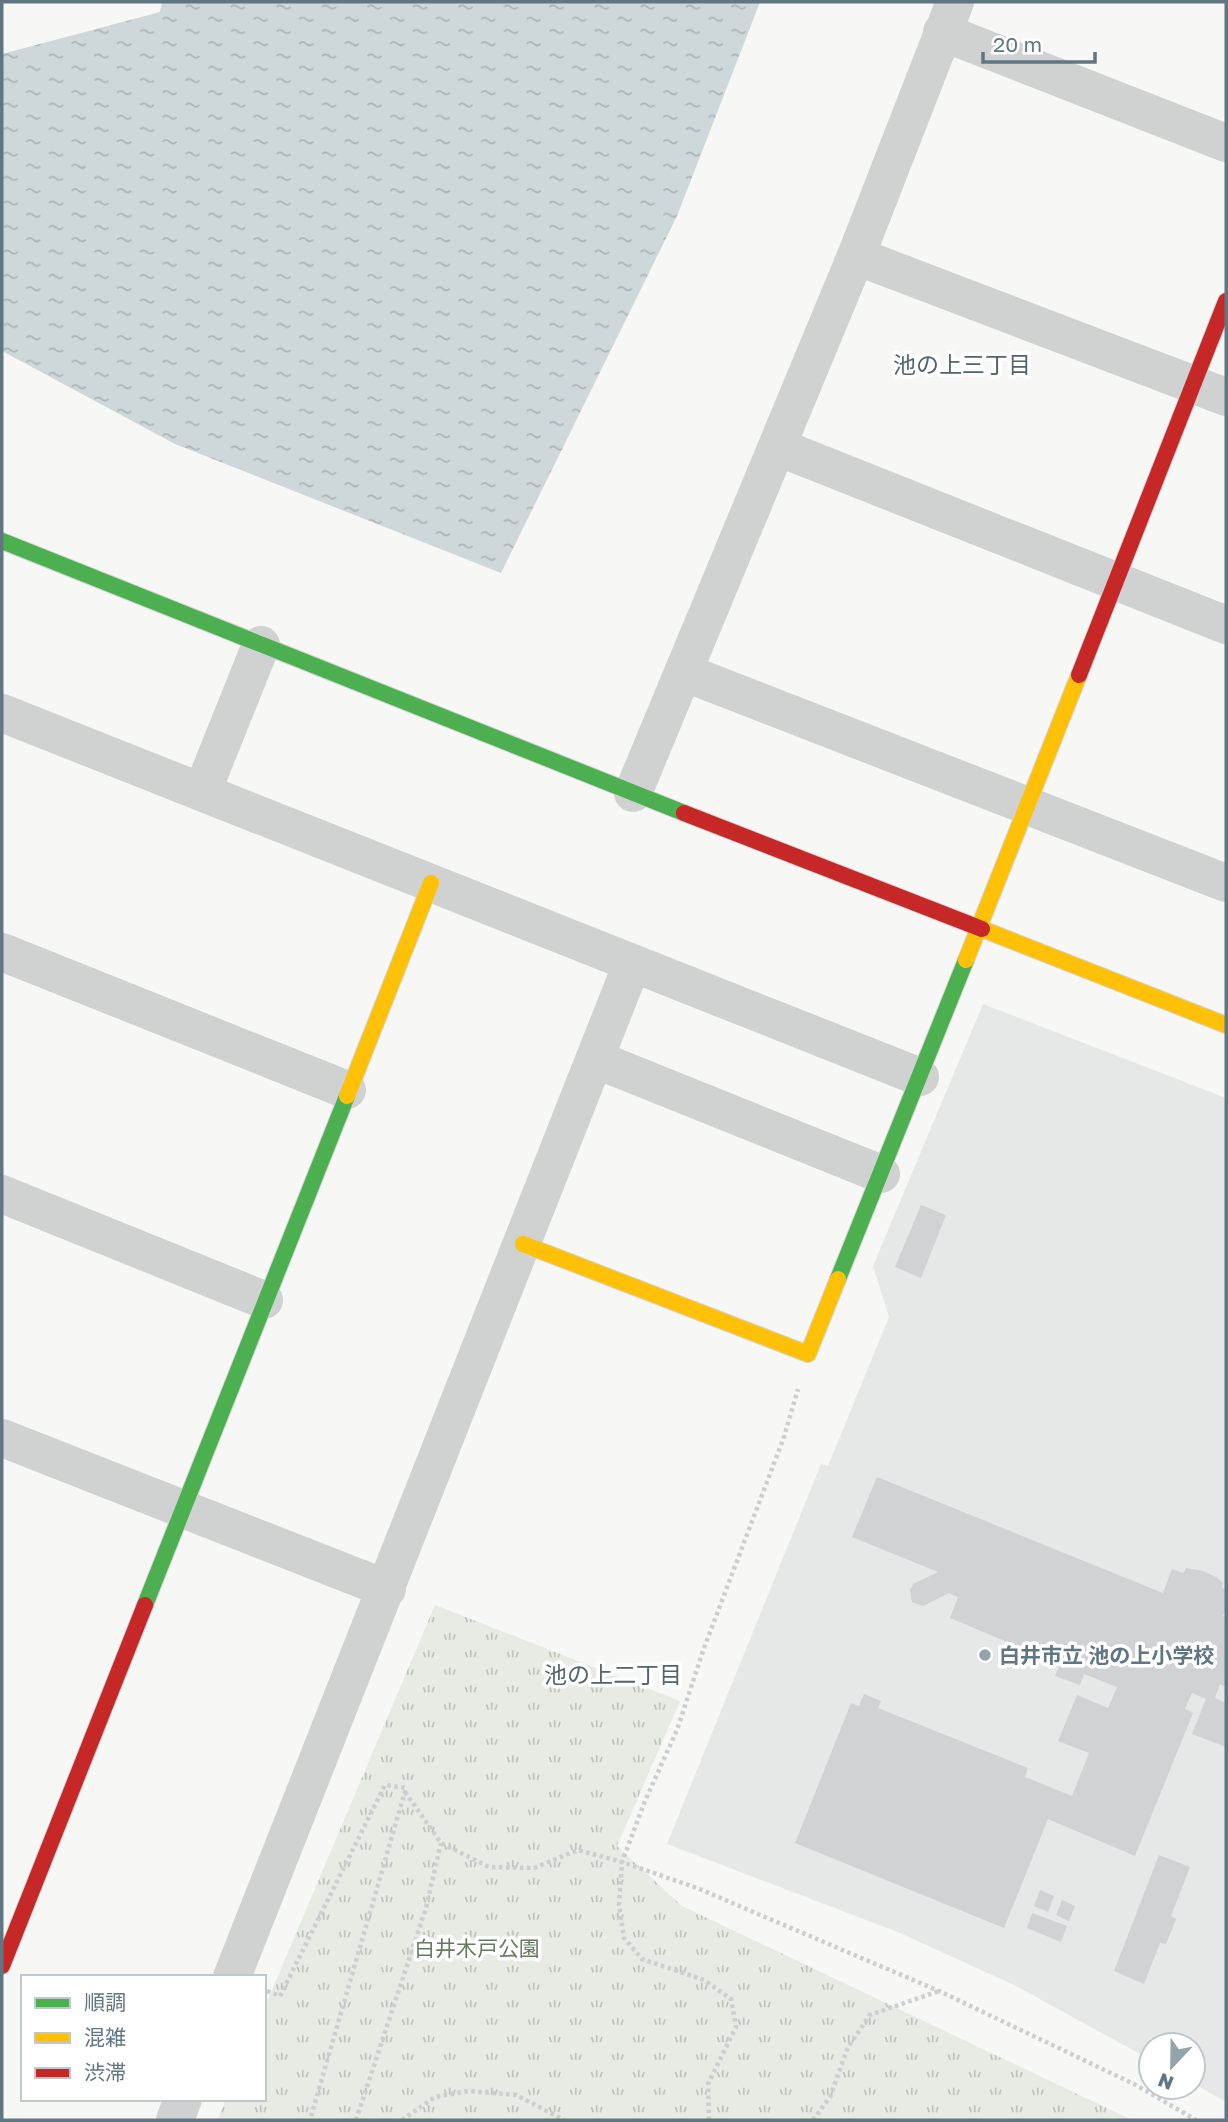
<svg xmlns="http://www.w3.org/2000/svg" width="1228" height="2122" font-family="'Golos Text','Noto Sans JP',sans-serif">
<defs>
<pattern id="park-tufts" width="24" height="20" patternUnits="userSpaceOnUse" patternTransform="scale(1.75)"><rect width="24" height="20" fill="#e7ebe4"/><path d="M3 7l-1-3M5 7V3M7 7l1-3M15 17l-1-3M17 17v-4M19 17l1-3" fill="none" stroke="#bfc3be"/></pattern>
<pattern id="water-ripples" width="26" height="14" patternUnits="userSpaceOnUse" patternTransform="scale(1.75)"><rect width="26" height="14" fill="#ced8da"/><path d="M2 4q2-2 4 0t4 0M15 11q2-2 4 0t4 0" fill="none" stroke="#abb4b6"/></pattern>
</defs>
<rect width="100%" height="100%" fill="#f7f7f6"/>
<path fill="#e5e8e7" d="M983 1004 1226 1098V2102L1193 2083V2045H1151V2060L1014 1985 900 1933 667 1844 821 1464 828 1466 889 1317 873 1266Z"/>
<path fill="url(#park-tufts)" d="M435 1605 680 1701 617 1846 682 1906 1132 2120H217L226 2099H264V2009Z"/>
<path fill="url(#water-ripples)" d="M162 2H760L677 216 501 573 175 444 2 351V54L160 12Z"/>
<path fill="#d0d2d3" d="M921 1205 946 1215 921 1278 895 1267Z
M877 1477 1163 1593 1172 1569 1183 1573 1186 1568 1203 1571 1216 1577 1223 1583 1222 1588 1226 1590V1609L1223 1616 1226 1617V1687L1220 1684 1215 1698 1226 1703V1747L1192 1734 1206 1699 1192 1693 1185 1709 1193 1713 1135 1856 1048 1819 1004 1928 795 1843 851 1703 859 1706 864 1694 881 1701 878 1708 1028 1768 1025 1777 1072 1796 1089 1753 1058 1741 1077 1695 1108 1708 1117 1687 1084 1674 1080 1685 1055 1676 1060 1664 950 1618 958 1597 949 1593 923 1606 912 1602 910 1590 913 1584 938 1572 852 1537Z
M1159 1855 1190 1867 1171 1916 1176 1919 1166 1944 1160 1943 1144 1984 1114 1971Z
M1040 1890 1054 1896 1048 1912 1034 1906Z
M1062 1900 1075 1906 1069 1921 1056 1915Z
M1032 1913 1067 1926 1061 1942 1027 1928Z"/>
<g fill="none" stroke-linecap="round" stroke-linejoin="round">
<g stroke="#d4d5d5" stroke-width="18">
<path id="fast" d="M2 541 684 813
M838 1279 966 960
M145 1605 347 1096"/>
</g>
<g stroke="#d4d5d5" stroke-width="18">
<path id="slow" d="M982 929 1226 1025
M966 960 1079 675
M347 1096 431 883
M523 1244 808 1354 838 1279"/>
</g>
<g stroke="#d4d5d5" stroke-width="18">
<path id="jam" d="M1079 675 1226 301
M684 813 982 929
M2 1966 145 1605"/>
</g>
<path stroke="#cccecf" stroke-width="4.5" stroke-dasharray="3.5 3.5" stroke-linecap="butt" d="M405 1792 441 1843 489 1867 534 1868 578 1850 622 1862 697 1888 939 1991 1136 2085 1196 2120
M267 1991 280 1996 385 1785 406 1788 310 2120
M356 2120 426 1908 441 1843
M402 2120 435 2097 468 2091 516 2095 564 2120
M709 2120 708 2084 736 2027 731 1999 704 1980 642 1959 624 1938 619 1905 622 1862 645 1801 677 1730 704 1648 784 1437 798 1389
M813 2120 830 2097 848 2047 870 2015 939 1991"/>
<path stroke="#d0d1d1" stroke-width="38" d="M942 32 1226 143
M856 256 1226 397
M778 447 1226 625
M683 672 1226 883
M2 713 920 1077
M202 792 261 645
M633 793 856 256 955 2
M2 952 347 1090
M595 1059 881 1174
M2 1194 264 1300
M2 1438 387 1589
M232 1977 632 964
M175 2120 183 2099"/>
<use href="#fast" stroke="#4caf50" stroke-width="16"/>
<use href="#slow" stroke="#ffc107" stroke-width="16"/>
<use href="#jam" stroke="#c62828" stroke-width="16"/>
</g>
<circle fill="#95a4ab" stroke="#fff" stroke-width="2.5" cx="985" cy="1655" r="7"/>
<g text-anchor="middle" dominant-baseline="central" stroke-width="7" stroke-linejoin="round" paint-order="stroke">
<g font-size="21" font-weight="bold" fill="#607783" stroke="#fff" text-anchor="start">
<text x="999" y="1655">白井市立 池の上小学校</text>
</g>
<g font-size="21" fill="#677a60" stroke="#fff">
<text x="477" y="1948">白井木戸公園</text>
</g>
<g font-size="23" fill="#53646d" stroke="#fff">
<text x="962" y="364">池の上三丁目</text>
<text x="613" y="1674">池の上二丁目</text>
</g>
</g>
<rect width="1228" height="2122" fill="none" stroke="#607783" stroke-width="7"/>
<rect x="21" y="1975" width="245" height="126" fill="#ffffff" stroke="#bfc9cd" stroke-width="2"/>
<rect x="35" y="1998" width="35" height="10" fill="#4caf50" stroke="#bfc9cd" stroke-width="2"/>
<text x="84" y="2010" font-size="21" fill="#607783">順調</text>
<rect x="35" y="2033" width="35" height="10" fill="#ffc107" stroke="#bfc9cd" stroke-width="2"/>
<text x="84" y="2045" font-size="21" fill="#607783">混雑</text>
<rect x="35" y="2068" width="35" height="10" fill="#c62828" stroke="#bfc9cd" stroke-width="2"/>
<text x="84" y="2080" font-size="21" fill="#607783">渋滞</text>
<g transform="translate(1172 2066) rotate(202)"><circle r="33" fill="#ffffff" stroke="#bfc9cd" stroke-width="2"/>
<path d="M0-5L12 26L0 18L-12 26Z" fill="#95a4ab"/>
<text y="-10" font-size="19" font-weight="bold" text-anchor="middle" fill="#607783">N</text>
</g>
<path d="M983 52v10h112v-10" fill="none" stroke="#607783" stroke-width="3.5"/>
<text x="993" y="52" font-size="21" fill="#607783" stroke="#ffffff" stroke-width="5" paint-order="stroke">20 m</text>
</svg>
